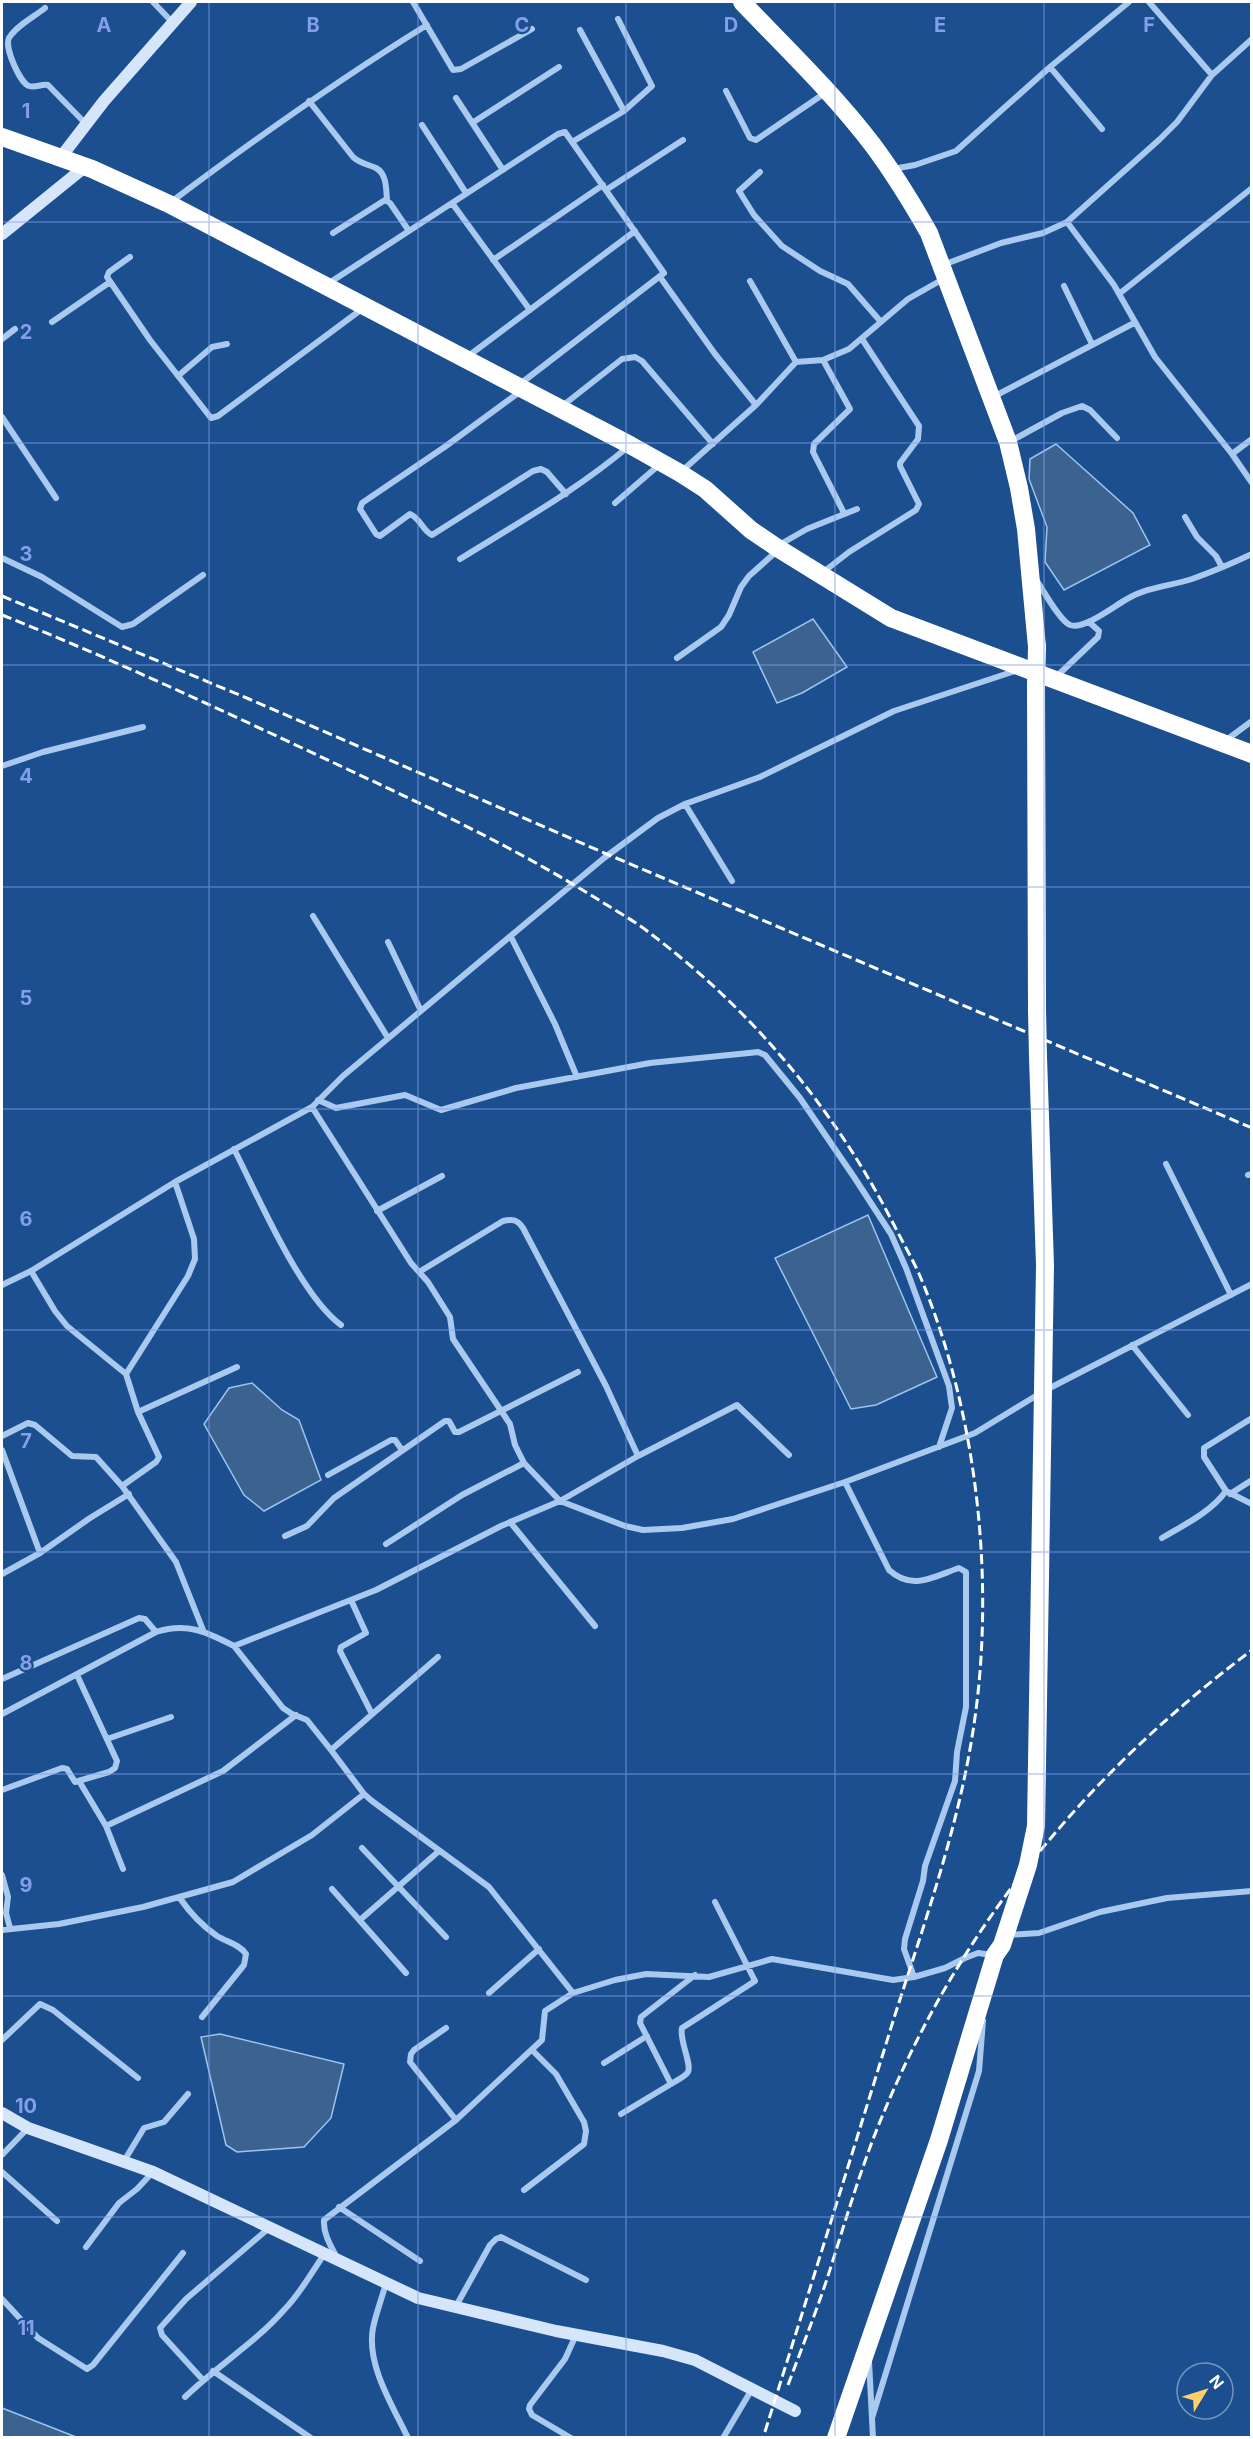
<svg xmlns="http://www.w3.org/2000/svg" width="1253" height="2439" font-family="Inter,sans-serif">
<rect width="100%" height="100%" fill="#1b4f8f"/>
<path fill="#3c6290" stroke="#9cc4f0" stroke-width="1.5" d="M1056 444 1133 513 1150 545 1064 590 1045 562 1047 527 1029 479 1030 459Z
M813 619 847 667 802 693 777 703 753 652Z
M868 1215 937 1377 876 1405 851 1409 775 1258Z
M252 1383 282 1410 299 1420 321 1480 264 1511 244 1495 204 1424 229 1388Z
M220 2034 344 2064 331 2118 304 2147 237 2152 226 2145 201 2037Z
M2 2408 76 2437H2Z"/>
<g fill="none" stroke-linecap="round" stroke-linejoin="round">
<path stroke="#a9c9ee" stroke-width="6" d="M153 2 173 23
M413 2 453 70 461 69 532 29
M1149 2 1212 75
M45 8C34 17 16 26 9 38 4 47 20 83 29 86 35 88 41 84 48 85L85 123
M618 19 652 86 624 111
M1050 67 1102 129
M726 91 750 138 756 140 825 93
M456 98 503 170
M309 101 353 157C361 164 367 164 376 168 387 174 386 189 387 200
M472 123 559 67
M422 125 466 193
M572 142 624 111 580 30
M893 169 915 165 956 151 1050 67 1129 2
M760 172 739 191 754 215 782 246 820 271 848 284 881 322
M606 190 683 140
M171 202C255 139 338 80 427 25
M452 203 530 310
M1067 222 1114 285 1155 357 1232 454 1252 483
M333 233 385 200 390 203 409 231
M130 257 109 272 107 277 150 340 211 418 218 416 362 309
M493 260 603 185
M943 265 1001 243 1043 233 1067 222 1160 139 1177 122 1212 75 1252 39
M660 277 715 354 756 405
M750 281 796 362
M329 283 558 134 565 132 664 273 520 384
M1064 286 1092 344
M1119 294 1252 188
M52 322 110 282
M2 339 15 329
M467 357 635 231
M823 360 850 409 814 444 813 452 844 513
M178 376 212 347 227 344
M521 391 446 446 362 503 360 509 376 534 380 536 410 514C420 518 423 531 432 535L533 471 541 469 547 472 566 494
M993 397 1134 323
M561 407 622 359 635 357 642 361 713 444
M2 417 56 498
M1011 441 1062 413 1082 406 1090 410 1117 438
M1232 454 1252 439
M683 470 756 405 796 362 823 360 849 349 908 299 945 278
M615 503 659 465
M1185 517 1197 537 1216 556 1222 567
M779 545 807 529 857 509
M2 558 42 577 122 627 133 624 203 575
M460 559C518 523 577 490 629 446
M822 573 849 552 916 510 919 504 900 466V463L918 439 919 426 862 339
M1037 581C1043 590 1060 621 1070 625 1084 630 1114 606 1127 599 1147 587 1170 586 1192 579 1212 572 1233 563 1252 554
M677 658 721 627 729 615 741 587 749 576 777 551
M1057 676 1098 637 1099 631 1089 622
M1225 741 1252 721
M2 766 43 752 143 727
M685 804 732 881
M313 916 388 1038
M511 937 555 1024 577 1077
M388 942 421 1011
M318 1100 336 1108 405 1095 441 1110 516 1088 650 1063 749 1053 758 1052 765 1055 800 1098 854 1177 891 1234 906 1268 949 1386 952 1408 939 1447
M312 1107 411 1263 428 1282 450 1317 453 1339 510 1424 515 1445 524 1463 560 1501 638 1456 737 1405 789 1455
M234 1149C258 1196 300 1295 341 1325
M1166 1164 1231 1295
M1248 1175 1252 1174
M377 1211 442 1176
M31 1271 55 1311 67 1326 126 1374
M419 1272 503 1221C512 1219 517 1219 523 1228L606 1386 638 1456
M2 1285 31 1271 175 1182 312 1107 343 1076 604 858 658 818 685 804 760 777 894 711 1015 671
M1132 1345 1188 1415
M138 1412 237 1367
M2 1436 28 1423 35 1425 72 1456 96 1457 122 1486 176 1562 203 1630
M2 1450 40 1553 2 1574
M328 1475 391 1440H395L402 1450
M845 1482 889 1570C912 1591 933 1577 959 1568L966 1572V1707L957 1752 955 1781 925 1866 923 1881 905 1939 904 1949 914 1977
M122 1486 156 1462 159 1457 138 1412 126 1374 188 1276 195 1259 194 1239 175 1182
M1226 1491 1252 1504
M1230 1494 1252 1480
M510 1522 595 1626
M285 1536 307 1526 334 1498 445 1421H449L455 1432H459L578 1372
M1162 1538C1184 1525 1211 1512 1226 1491L1204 1457V1448L1252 1418
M386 1544 462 1495 524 1463
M40 1553 90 1518 129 1494
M351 1600 366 1633 341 1647 340 1651 372 1714
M234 1646 283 1708 292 1714 307 1720 331 1750 438 1657
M2 1679 139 1618 145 1619 156 1632
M2 1714 156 1632C187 1622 207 1632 234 1646L376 1590 501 1526 560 1501 625 1526 643 1530 682 1528 733 1519 845 1482 975 1433 1044 1391 1252 1284
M107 1739 171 1717
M331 1750 364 1794 372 1801 489 1887 573 1993
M79 1781 106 1826 123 1869
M2 1790 62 1768 67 1769 75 1782 109 1772 115 1768 117 1761 77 1675
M106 1826 223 1771 296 1715
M362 1848 446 1937
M2 1875 8 1897 6 1913 10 1928
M332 1889 406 1973
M179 1897C190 1913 201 1925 217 1936 227 1942 239 1944 246 1954L244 1965 202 2017
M360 1920 439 1851
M2 1930 59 1924 143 1907 233 1882 312 1835 364 1794
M1008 1935 1039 1933 1100 1912 1167 1898 1252 1891
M489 1993 539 1949
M446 2028 414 2050 411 2054 410 2062 456 2120
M2 2040 40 2004 53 2010 138 2078
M604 2063 647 2036
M671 2084C675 2081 685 2077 688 2072 692 2064 679 2040 682 2028L755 1981 715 1902
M621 2114 671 2084 640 2023 641 2017 695 1975
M2 2155 28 2128
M124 2161 144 2128 164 2122 188 2094
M2 2172 57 2221
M524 2190 584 2144 586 2131 584 2122 556 2074 532 2050
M339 2207 420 2261
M86 2247 119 2203 137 2189 153 2172
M337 2258C331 2246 323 2234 324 2220L456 2120 542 2040 545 2011 573 1993 615 1980 646 1974 709 1977 772 1959 893 1980 914 1977 945 1968 965 1958 978 1953 992 1955
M386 2283C382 2298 376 2313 373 2328 366 2365 393 2406 408 2438
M2 2299 38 2338 87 2369 93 2365 183 2253
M455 2308 490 2245 496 2239 501 2237 586 2280
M869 2361 873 2438
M213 2371 311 2438
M203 2380 162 2335 160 2328 186 2299 269 2228
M185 2397C217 2366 255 2343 284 2310 300 2294 312 2272 325 2253
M872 2418 979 2071 983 2021
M571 2438 532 2415 529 2409 530 2405 565 2359 576 2335
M723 2438 752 2389"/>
<path stroke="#d6e6fa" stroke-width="12" d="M61 157 104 101 191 2
M2 234 86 166
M2 2113 28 2128 153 2172 418 2298 556 2331 663 2351 695 2360 795 2411"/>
<path stroke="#fff" stroke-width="18" d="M742 2C786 48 833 93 872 144 893 172 912 203 929 233L1008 442 1019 488 1026 529 1037 647
M2 137 92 169 169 204 630 445 680 473 705 489 751 530 776 547 891 618 1252 754
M1036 685 1037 1010
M836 2438 939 2140 995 1955 1002 1945 1028 1865 1036 1826 1045 1265 1038 1057"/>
<path stroke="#fff" stroke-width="3" stroke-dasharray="10 4.5" stroke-linecap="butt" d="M2 596 249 699 609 855 1252 1128
M2 615C120 662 234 716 349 770 435 810 521 851 602 902 618 912 636 922 651 934 753 1011 835 1110 893 1223 902 1241 912 1258 920 1276 978 1414 996 1585 973 1731 958 1829 924 1924 894 2018 851 2158 807 2298 763 2438
M788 2385C801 2350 815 2315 827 2279 845 2223 861 2166 884 2112 963 1922 1088 1773 1252 1650"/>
<path stroke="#fff" stroke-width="18" d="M1036 685 1037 647
M1037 1010 1038 1057"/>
</g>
<path fill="none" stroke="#839eea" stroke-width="1.5" stroke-opacity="0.55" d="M209 2V2438M418 2V2438M626 2V2438M835 2V2438M1044 2V2438M2 222H1252M2 443H1252M2 665H1252M2 887H1252M2 1109H1252M2 1330H1252M2 1552H1252M2 1774H1252M2 1996H1252M2 2217H1252"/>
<g font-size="20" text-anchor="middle" font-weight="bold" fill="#839eea" stroke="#1b4f8f" stroke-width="4.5" stroke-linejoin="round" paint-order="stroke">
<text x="104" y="32">A</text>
<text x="313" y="32">B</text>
<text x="522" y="32">C</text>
<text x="731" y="32">D</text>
<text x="940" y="32">E</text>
<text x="1149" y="32">F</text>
<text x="26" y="118">1</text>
<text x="26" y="339">2</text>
<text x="26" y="561">3</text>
<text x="26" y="783">4</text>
<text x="26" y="1005">5</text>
<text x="26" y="1226">6</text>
<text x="26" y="1448">7</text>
<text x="26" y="1670">8</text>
<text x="26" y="1892">9</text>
<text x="26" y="2113">10</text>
<text x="26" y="2335">11</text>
</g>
<rect width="1253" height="2439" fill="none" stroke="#ffffff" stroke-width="6"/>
<g transform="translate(1205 2391) rotate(52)"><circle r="28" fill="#1b4f8f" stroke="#7695bc" stroke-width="1.5"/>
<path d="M0-4.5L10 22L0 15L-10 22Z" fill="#ffd166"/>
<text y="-9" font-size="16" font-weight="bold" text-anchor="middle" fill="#ffffff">N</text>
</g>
</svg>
